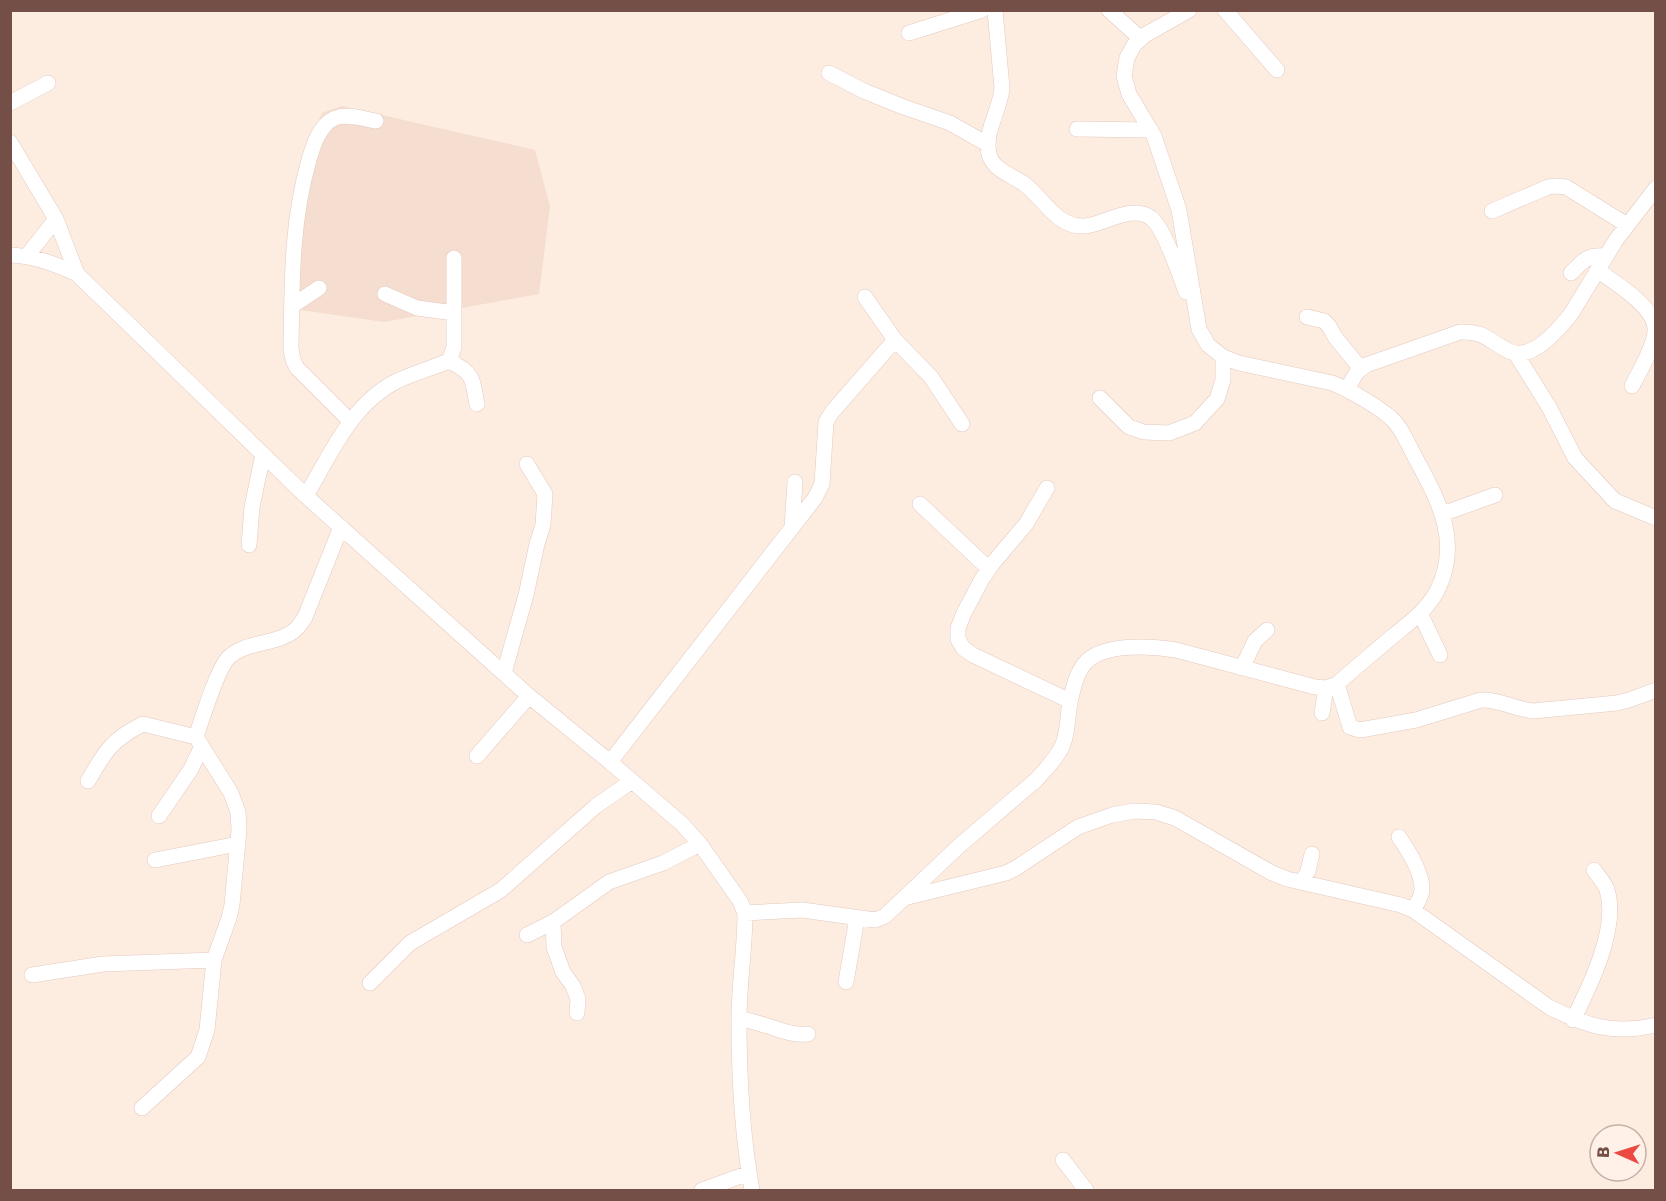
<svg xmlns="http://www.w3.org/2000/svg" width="1666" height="1201" font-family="'DejaVu Sans',sans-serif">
<rect width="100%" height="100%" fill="#fdede0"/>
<path fill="#f5ddcf" d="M342 106 535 150 550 206 539 294 384 322 287 308 299 168 322 113Z"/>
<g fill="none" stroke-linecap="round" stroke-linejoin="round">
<g stroke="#e3c9bf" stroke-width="16">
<path id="minor" d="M995 10 1002 88C1000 111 984 131 989 154 993 170 1011 175 1023 183 1043 197 1056 228 1085 226 1105 224 1132 204 1151 218 1164 227 1180 276 1186 292
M1109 10 1141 39
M1225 10 1277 70
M909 33 982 10
M829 73 864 91 901 106 950 123 987 144
M10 103 48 83
M1077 129 1151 130
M10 142 56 219 77 274
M1492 211 1548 187 1556 186 1566 187 1627 225
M10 255C35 256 55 264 77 274L306 496 529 696 610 762 682 824 700 844 740 901 745 913C745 949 739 984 739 1020 739 1077 742 1135 752 1190
M27 256 56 219
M1597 270C1614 282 1655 307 1655 329 1656 344 1639 372 1632 386
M1571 273C1583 261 1587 254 1606 256
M385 294 417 308 454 313
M865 297 895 340 931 377 962 424
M292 306 319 288
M1307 317 1324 321 1329 326 1335 337 1361 369
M1516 354 1549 407 1575 458 1615 501 1656 518
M449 361 454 347V258
M1347 389 1357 372 1366 365 1460 332C1484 331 1488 340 1507 350 1530 364 1558 330 1571 314L1616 240 1656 188
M1100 398 1129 427 1144 432 1169 433 1195 423 1217 399 1223 380V357
M350 421 297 368 293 360 291 349C292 285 291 222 309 160 313 146 319 125 335 118 347 113 364 119 376 121
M1047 488 1026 524 993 563 982 579 964 613 958 628V639L963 648 973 655 1070 701
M306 496C330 455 352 403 397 381 414 373 432 368 449 361 474 373 472 378 477 404
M920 504 989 569
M1442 514 1495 495
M792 528 795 482
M249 545 252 507 263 454
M1420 613 1440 655
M1242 668 1255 641 1267 630
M504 673 526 595 537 544 543 525 545 494 527 464
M1337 684 1350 727 1360 730 1416 720 1481 700C1499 699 1514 709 1533 711L1617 703 1629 700 1656 690
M1322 713 1326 688
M196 737C202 719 217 670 228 658 246 640 279 646 297 628 300 625 303 620 305 617L341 527
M477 756 529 696
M610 762 815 498 822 484 826 422 832 412 895 340
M88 781C104 753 112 739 143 724L196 737 231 793 238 812 239 830 232 905 229 918 214 960 207 1030 198 1057 142 1108
M159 816 191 769 202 746
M1399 837C1408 850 1422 872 1422 889 1422 896 1417 904 1413 910
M155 860 238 844
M1302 882 1308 871 1312 854
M908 897 1006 873 1016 868 1078 827 1112 815 1134 811 1156 812 1175 818 1272 873 1287 879 1401 905 1413 910 1549 1007C1586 1026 1614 1035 1656 1025
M745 913 802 910 875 920 885 916 959 846 1036 780C1045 770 1058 757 1063 744 1069 729 1067 713 1071 698 1074 685 1077 671 1087 661 1106 643 1152 646 1176 650L1315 687 1326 688 1337 684C1355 668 1374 652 1393 636 1409 623 1427 610 1437 591 1462 541 1438 500 1415 457 1408 444 1402 428 1391 418 1377 406 1350 390 1332 383L1239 363 1223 357 1208 345 1199 329 1179 210 1154 136 1129 94 1124 76 1127 58 1134 45 1145 35 1189 10
M553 922 554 947 563 972 573 986 578 999 577 1013
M527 935 553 922 609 882 663 863 700 844
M32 975 103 964 214 960
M846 982 857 918
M370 983 410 943 501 890 596 806 632 781
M739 1018C747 1020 756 1022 764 1025 779 1029 793 1036 808 1034
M1573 1020C1590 986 1619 927 1607 890 1605 883 1598 876 1594 870
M1063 1160 1086 1190
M702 1190 749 1173"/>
</g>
<use href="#minor" stroke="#fff" stroke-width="15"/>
</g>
<rect width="1666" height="1201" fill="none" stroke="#744f47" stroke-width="24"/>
<g transform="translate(1618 1153) rotate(273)"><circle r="28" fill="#fff1e7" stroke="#c7b0a7" stroke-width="1.5"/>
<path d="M0-4.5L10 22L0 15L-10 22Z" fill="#eb4941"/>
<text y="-9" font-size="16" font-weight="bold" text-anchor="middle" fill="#744f47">B</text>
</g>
</svg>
